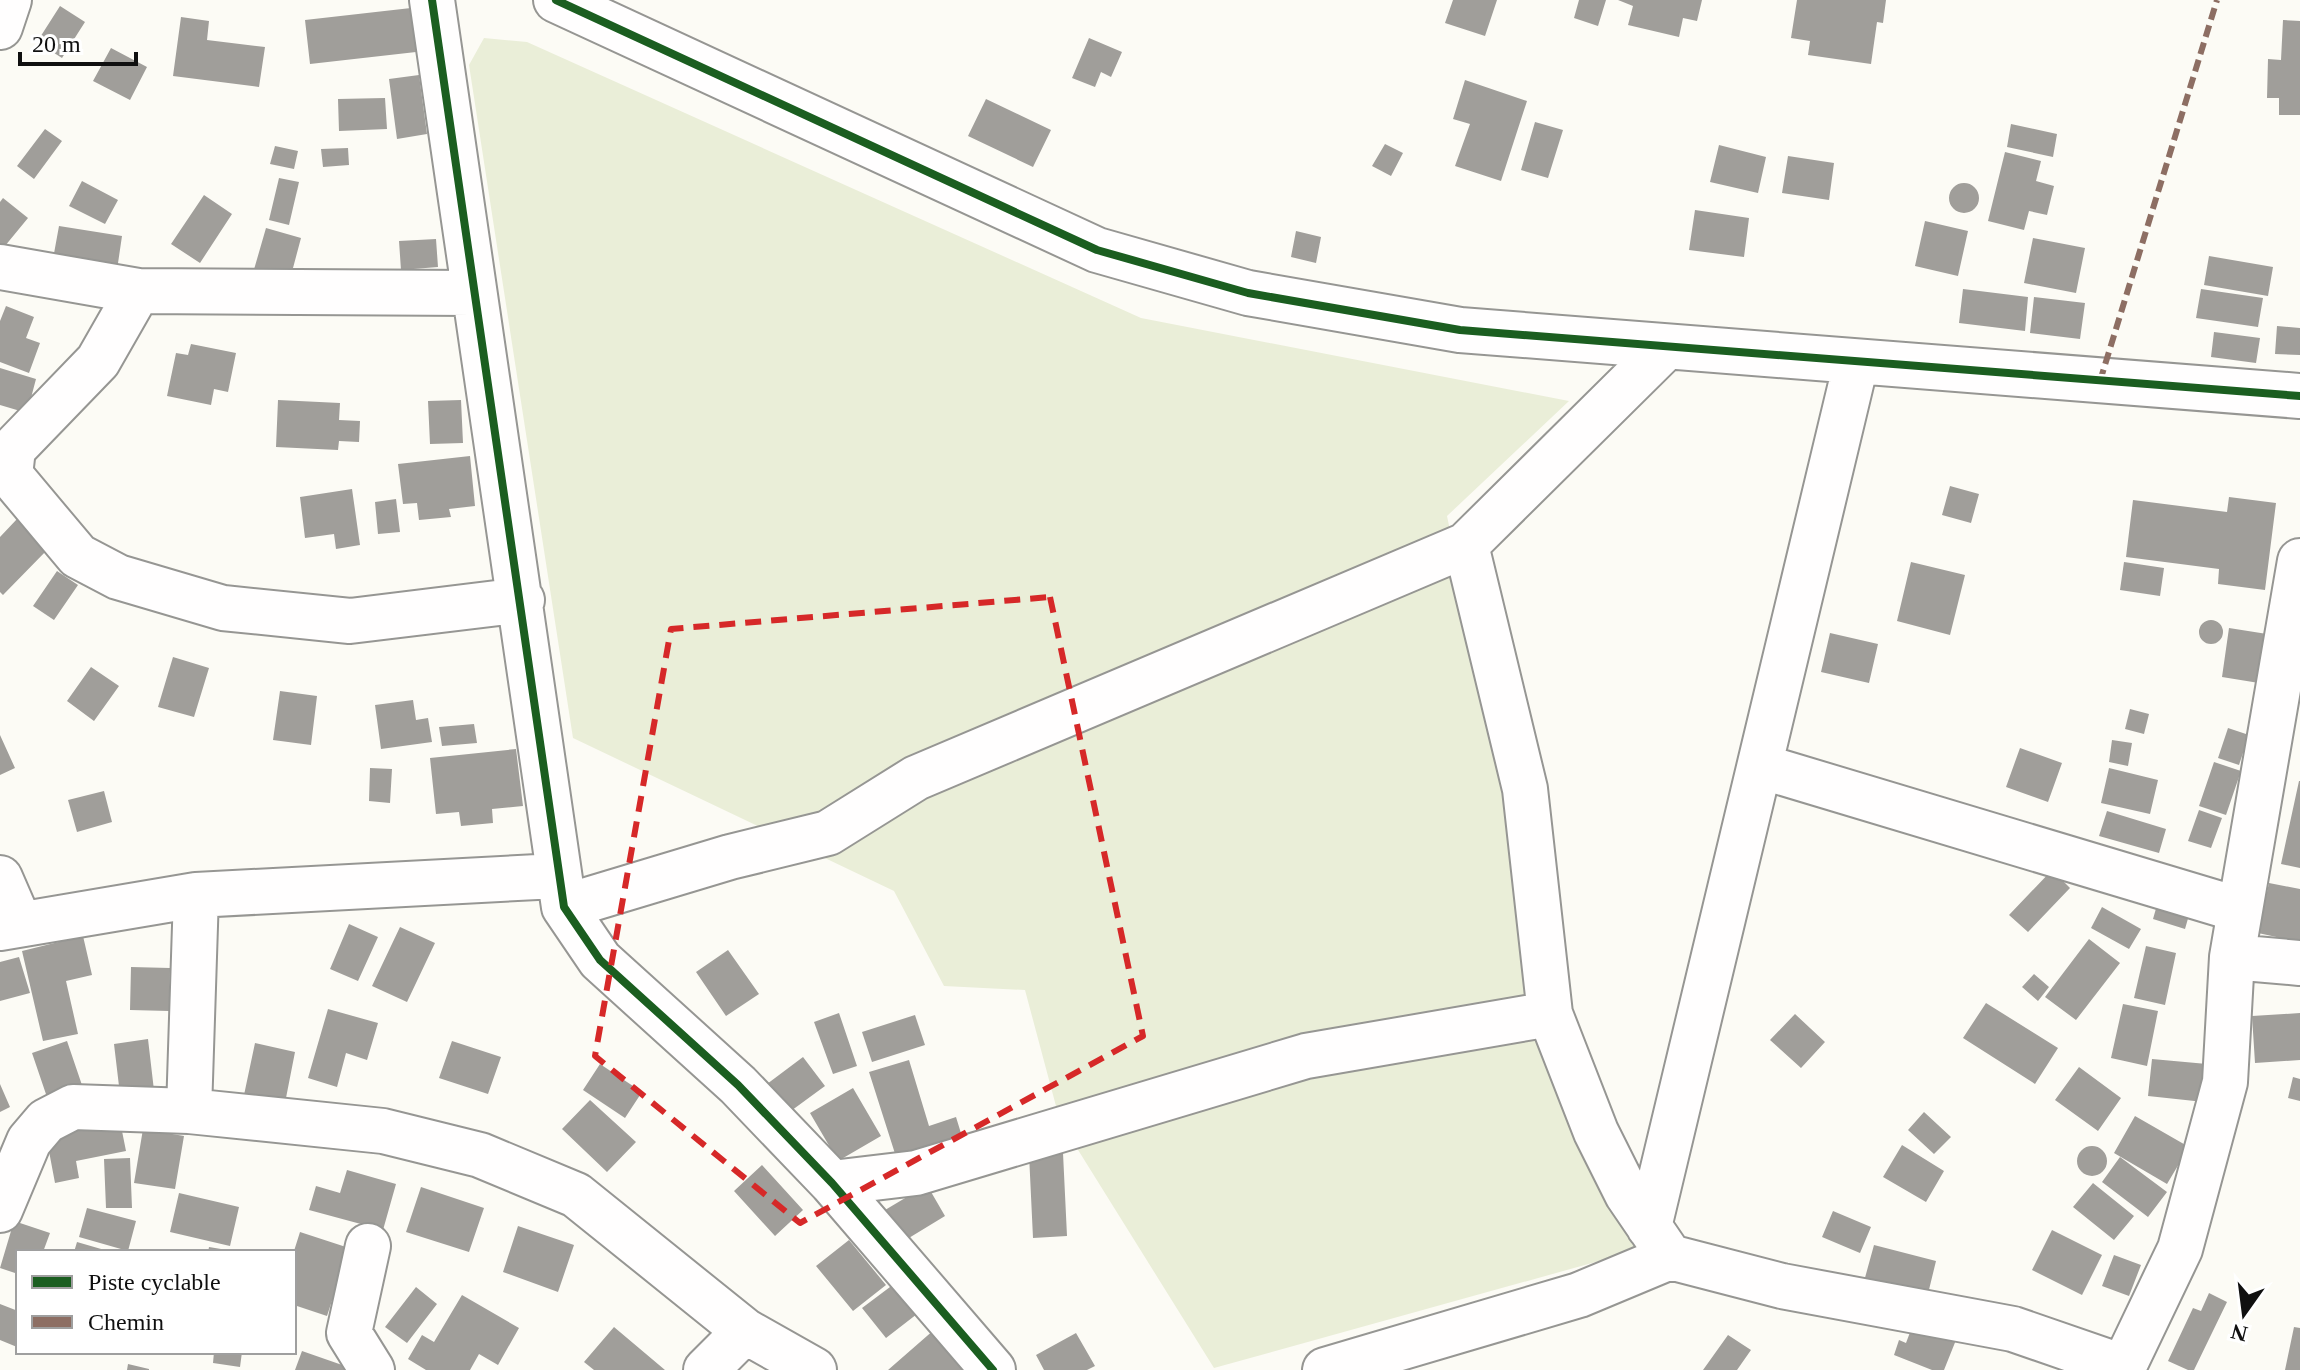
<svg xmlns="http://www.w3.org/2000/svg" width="2300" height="1370" font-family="Georgia,serif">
<rect width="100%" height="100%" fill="#fcfbf5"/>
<path fill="#eaeed8" d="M484 38 527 42 1141 318 1569 401 1447 516 1553 1023 1646 1248 1214 1368 1060 1121 1025 990 944 986 894 891 573 738 469 65Z"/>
<path fill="#a09e9a" d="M1453 0H1497L1485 36 1445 23Z
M1579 0H1606L1598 26 1574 18Z
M1618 0H1702L1697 21 1683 18 1679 37 1628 25 1633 6Z
M1797 0H1886L1883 23 1877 22 1871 64 1808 55 1810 41 1791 38Z
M60 6 85 22 62 58 37 42Z
M411 8 416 52 310 64 305 20Z
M181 17 209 21 207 40 265 47 259 87 173 76Z
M2283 20 2300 21V115H2279V98H2267L2268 59 2281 60Z
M1089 38 1122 52 1111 77 1101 72 1095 87 1072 78Z
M111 48 147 67 130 100 93 81Z
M419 75 427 134 397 139 389 79Z
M1465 80 1527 101 1501 181 1455 166 1470 124 1453 119Z
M385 98 387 129 339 131 338 99Z
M986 99 1051 130 1033 167 968 136Z
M1535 122 1563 130 1548 178 1521 170Z
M2011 124 2057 134 2053 157 2007 147Z
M45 129 62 141 34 179 17 166Z
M1385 144 1403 153 1391 176 1372 166Z
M1719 145 1766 157 1758 193 1710 182Z
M275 146 298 151 294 169 270 164Z
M348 148 349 165 323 167 321 149Z
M2005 152 2041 161 2036 181 2054 186 2047 215 2029 211 2024 230 1988 221Z
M1788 156 1834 163 1829 200 1782 193Z
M279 178 299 182 289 225 269 220Z
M82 181 118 200 105 224 69 206Z
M1949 198a15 15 0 1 1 30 0a15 15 0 1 1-30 0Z
M204 195 232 214 200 263 171 244Z
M3 198 28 218 0 252V202Z
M1695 210 1749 218 1744 257 1689 250Z
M1925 221 1968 231 1958 276 1915 266Z
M59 226 122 236 117 270 53 259Z
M266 228 301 238 289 283 253 273Z
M1296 231 1321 237 1316 263 1291 257Z
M2033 238 2085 248 2076 293 2024 283Z
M436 239 438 267 401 270 399 241Z
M2209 256 2273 267 2268 296 2204 285Z
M1963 289 2028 297 2025 331 1959 323Z
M2201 289 2263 298 2258 327 2196 318Z
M2034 297 2085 303 2080 339 2030 333Z
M6 306 34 317 26 338 40 343 29 373 0 362V321Z
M2277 326 2300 328V355L2275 354Z
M2214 332 2260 338 2256 363 2211 357Z
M191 344 236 353 228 392 214 389 211 405 167 396 176 353 188 355Z
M0 368 36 379 27 413 0 405Z
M278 400 340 403 339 420 360 421 359 442 339 441 338 450 276 447Z
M461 400 463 443 430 444 428 401Z
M470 456 475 506 449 509 451 517 419 520 417 503 403 504 398 464Z
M1950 486 1979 494 1971 523 1942 515Z
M352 489 360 545 336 549 334 534 305 538 300 497Z
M2229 497 2276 503 2265 590 2218 584 2219 569 2126 557 2133 500 2227 512Z
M396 499 400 532 378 534 375 502Z
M17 519 48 549 3 595 0 592V537Z
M1911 562 1965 575 1950 635 1897 621Z
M2124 562 2164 568 2160 596 2120 590Z
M57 571 78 585 54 620 33 606Z
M2199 632a12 12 0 1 1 24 0a12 12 0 1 1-24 0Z
M2229 628 2267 634 2259 683 2222 677Z
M1830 633 1878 644 1869 683 1821 672Z
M173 657 209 668 194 717 158 707Z
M91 667 119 686 94 721 67 701Z
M280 691 317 696 311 745 273 740Z
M413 700 416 720 428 718 432 742 381 749 375 705Z
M2130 709 2149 714 2144 734 2125 729Z
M474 724 477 743 442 746 439 727Z
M2228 728 2249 735 2239 765 2218 758Z
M0 735 15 768 0 775Z
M2112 740 2132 743 2128 766 2109 762Z
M2020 748 2062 763 2048 802 2006 787Z
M516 749 523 806 492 809 493 823 461 826 459 812 436 814 430 758Z
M2214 762 2241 771 2226 815 2199 806Z
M370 768 392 769 390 803 369 801Z
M2109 768 2158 780 2150 814 2101 803Z
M2299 781H2300V868L2281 864Z
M104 791 112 822 77 832 68 800Z
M2199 810 2222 818 2211 848 2188 841Z
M2107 811 2166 829 2159 853 2099 836Z
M2052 870 2070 888 2028 932 2009 915Z
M2269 883 2300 889V942L2258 933Z
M2159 898 2191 908 2185 929 2153 919Z
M2102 907 2141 929 2129 949 2091 928Z
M349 924 378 937 358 981 330 969Z
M400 927 435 943 407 1002 372 986Z
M83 936 92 975 66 981 78 1034 43 1041 22 951Z
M2089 939 2120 963 2076 1020 2045 997Z
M2146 946 2176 953 2165 1005 2134 998Z
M728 950 759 994 726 1016 696 972Z
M19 957 30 993 0 1001V962Z
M131 967 170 968 169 1011 130 1010Z
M2034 974 2049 987 2038 1001 2022 987Z
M1986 1003 2058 1048 2035 1084 1963 1038Z
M2123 1004 2158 1011 2147 1066 2111 1058Z
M328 1009 378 1023 367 1060 346 1053 337 1087 308 1078Z
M839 1013 857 1066 833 1074 814 1022Z
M2300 1013V1060L2255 1063 2252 1016Z
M1795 1014 1825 1042 1801 1068 1770 1040Z
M915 1015 925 1045 872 1062 862 1032Z
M148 1039 155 1099 121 1103 114 1044Z
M67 1041 84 1091 49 1103 32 1053Z
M452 1041 501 1057 488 1094 439 1078Z
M255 1043 295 1052 285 1103 244 1095Z
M803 1057 825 1086 784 1116 763 1087Z
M2152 1059 2207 1064 2204 1102 2148 1096Z
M909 1060 929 1126 956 1117 964 1143 898 1163 869 1072Z
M600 1064 642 1092 625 1118 583 1090Z
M2079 1067 2121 1098 2098 1131 2055 1100Z
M2293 1077 2300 1079V1101L2288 1098Z
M0 1084 10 1107 0 1112Z
M853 1088 881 1136 838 1161 810 1113Z
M590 1100 636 1142 607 1172 562 1129Z
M1924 1112 1951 1137 1934 1154 1908 1130Z
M119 1116 126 1151 76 1161 79 1178 55 1183 45 1130Z
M2135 1116 2189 1147 2167 1184 2114 1153Z
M143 1129 184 1136 175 1189 134 1183Z
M1902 1145 1944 1171 1926 1202 1883 1177Z
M2077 1161a15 15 0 1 1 30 0a15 15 0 1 1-30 0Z
M1063 1153 1067 1236 1033 1238 1029 1154Z
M2120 1157 2167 1192 2148 1217 2102 1182Z
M130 1158 132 1208H106L104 1159Z
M762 1165 803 1210 775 1236 734 1191Z
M347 1170 396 1184 383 1230 309 1210 316 1186 340 1193Z
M2093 1183 2134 1216 2114 1240 2073 1207Z
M927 1185 945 1216 899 1244 880 1213Z
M421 1187 484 1208 469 1252 406 1232Z
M179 1193 239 1207 230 1246 170 1232Z
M87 1208 136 1221 128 1251 79 1237Z
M1833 1211 1871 1227 1860 1253 1822 1237Z
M14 1221 50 1233 43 1252H18V1274L0 1268Z
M518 1226 574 1245 558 1292 503 1272Z
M2052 1230 2102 1255 2082 1295 2032 1270Z
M300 1232 349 1248 327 1316 294 1305V1251Z
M849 1240 886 1285 853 1311 816 1266Z
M77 1242 108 1251 107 1252H74Z
M1874 1245 1936 1261 1926 1302 1863 1285Z
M209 1247 227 1250V1252H208Z
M2114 1255 2141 1265 2129 1296 2102 1286Z
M894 1284 917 1314 886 1338 862 1308Z
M416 1287 437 1304 407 1343 385 1327Z
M2209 1293 2227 1302 2194 1370H2188L2168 1361 2193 1308 2201 1311Z
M462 1295 519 1328 498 1365 479 1354 470 1370H426L408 1359 422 1335 434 1342Z
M0 1304 18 1311 17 1347 0 1340Z
M1915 1319 1958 1335 1944 1370H1932L1894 1355 1899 1340 1906 1343Z
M614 1327 665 1370H594L584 1362Z
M2294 1327 2300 1328V1370H2285Z
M935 1329 969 1370H888Z
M1076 1333 1095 1366 1087 1370H1044L1036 1355Z
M1728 1335 1751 1350 1737 1370H1703Z
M302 1351 345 1366 344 1370H295Z
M214 1352H242L240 1367 213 1363Z
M128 1364 149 1369V1370H127Z"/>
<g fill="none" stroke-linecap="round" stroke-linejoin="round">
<g stroke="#969693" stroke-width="48">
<path id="minor" d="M432 0 564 907 600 960 738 1085 832 1183 993 1370
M556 0 1097 250 1248 293 1460 330 2300 396
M0 27 9 0
M0 267 138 291 472 293
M138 291 98 361 13 449 10 475 78 556 118 577 223 608 350 621 522 600
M1664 349 1466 545 1525 789 1550 1014 1596 1132 1627 1194 1670 1257 1782 1286 2013 1329 2123 1367
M1760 766 2240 910
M0 878 20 924
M564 907 730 857 828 833 916 778 1466 545
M0 928 196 895 557 876
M2232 957 2300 963
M189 1111 196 895
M832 1183 916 1173 1306 1056 1550 1014
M0 1210 29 1141 46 1121 73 1107 189 1111 383 1131 480 1155 576 1195 745 1331 814 1370
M1649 1227 1856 363
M368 1246 349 1333 372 1370
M706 1370 745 1331
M1325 1370 1579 1295 1670 1257
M2122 1370 2180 1249 2225 1082 2232 957 2300 561"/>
</g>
<use href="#minor" stroke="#fffefe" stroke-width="44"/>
<path stroke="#8d6e63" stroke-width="6" stroke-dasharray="12 6" stroke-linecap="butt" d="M2100 381 2217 0"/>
<g stroke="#fff" stroke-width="13">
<path id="cycleway" d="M432 0 564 907 600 960 738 1085 832 1183 993 1370
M556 0 1097 250 1248 293 1460 330 2300 396"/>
</g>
<use href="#cycleway" stroke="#1b5e20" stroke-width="8"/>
</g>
<path fill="none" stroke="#d62828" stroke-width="6" stroke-dasharray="16 10" stroke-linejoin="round" d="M1050 597 1143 1036 800 1223 595 1056 671 629Z"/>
<rect x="16" y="1250" width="280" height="104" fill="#ffffff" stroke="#9f9f9f" stroke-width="2"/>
<rect x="32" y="1276" width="40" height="12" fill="#1b5e20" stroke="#9f9f9f" stroke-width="2"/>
<text x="88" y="1290" font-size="24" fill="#101010">Piste cyclable</text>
<rect x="32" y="1316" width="40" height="12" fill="#8d6e63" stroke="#9f9f9f" stroke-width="2"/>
<text x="88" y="1330" font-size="24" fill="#101010">Chemin</text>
<g transform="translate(2244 1314) rotate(194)" stroke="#ffffff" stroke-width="6" paint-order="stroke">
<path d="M0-6L14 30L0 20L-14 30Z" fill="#101010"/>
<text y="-12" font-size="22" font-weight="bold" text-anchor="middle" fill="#101010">N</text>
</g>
<path d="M20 52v12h116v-12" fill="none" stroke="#101010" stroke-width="4"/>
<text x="32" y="52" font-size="24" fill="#101010" stroke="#ffffff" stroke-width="6" paint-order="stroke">20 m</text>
</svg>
